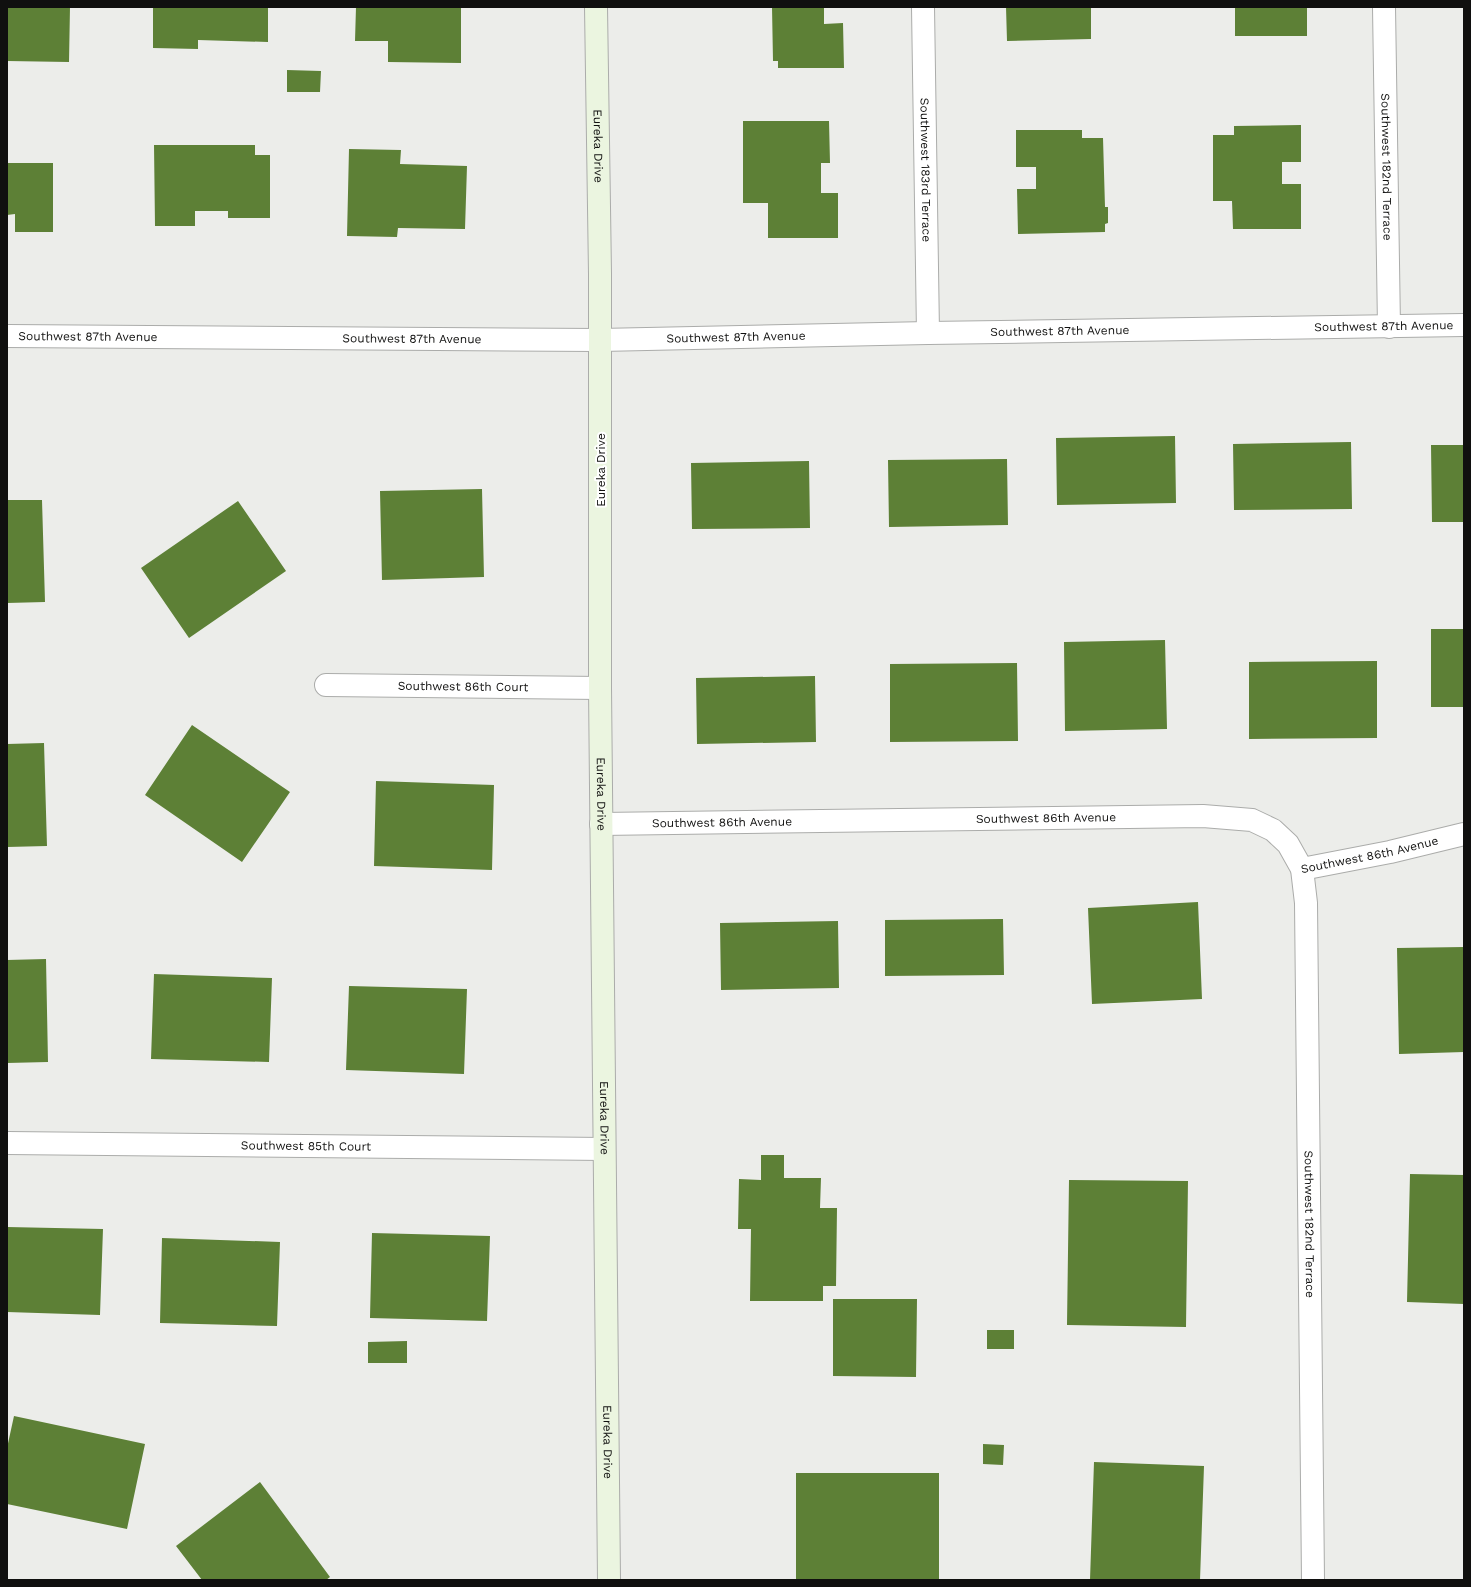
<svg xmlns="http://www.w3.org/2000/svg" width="1471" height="1587" font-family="'Work Sans',sans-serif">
<rect width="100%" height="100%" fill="#ecedea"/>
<path fill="#5d8036" d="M7 7H70L69 62 7 61Z
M153 7H268V42L198 40V49L153 48Z
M356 7H461V63L388 62V41H355Z
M772 7H824V24L843 23 844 68H778V61H773Z
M1006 7H1091V39L1007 41Z
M1235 7H1307V36H1235Z
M287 70 321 71 320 92H287Z
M743 121H829L830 163H821V193H838V238H768V203H743Z
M1301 125V162H1282V184H1301V229H1233L1232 201H1213V135H1234V126Z
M1016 130H1082V138H1103L1105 207H1108V223L1105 224V232L1018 234 1017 189H1036V167H1016Z
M154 145H255V155H270V218H228V211H195V226H155Z
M349 149 401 150 400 164 467 166 465 229 398 228 397 237 347 236Z
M7 163H53V232H15V214L7 215Z
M1175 436 1176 503 1057 505 1056 438Z
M1351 442 1352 509 1234 510 1233 444Z
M1431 445H1464V522H1432Z
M1007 459 1008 525 889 527 888 460Z
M809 461 810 528 692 529 691 463Z
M482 489 484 577 382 580 380 491Z
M7 500H42L45 602 7 603Z
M238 501 286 571 189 638 141 568Z
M1431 629H1464V707H1431Z
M1165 640 1167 729 1065 731 1064 642Z
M1377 661V738L1249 739V662Z
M1017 663 1018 741 890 742V664Z
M815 676 816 742 697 744 696 678Z
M192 725 290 792 242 862 145 795Z
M44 743 47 846 7 847V744Z
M376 781 494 785 492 870 374 866Z
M1198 902 1202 999 1092 1004 1088 908Z
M1003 919 1004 975 885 976V920Z
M838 921 839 988 721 990 720 923Z
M1464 947V1052L1399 1054 1397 948Z
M46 959 48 1062 7 1063V960Z
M154 974 272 978 269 1062 151 1059Z
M349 986 467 989 464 1074 346 1070Z
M761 1155H784V1178H821L820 1208H837L836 1286H823V1301H750L751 1229H738L739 1179 761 1180Z
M1410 1174 1464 1175V1304L1407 1302Z
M1069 1180 1188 1181 1186 1327 1067 1325Z
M7 1227 103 1229 100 1315 7 1312Z
M372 1233 490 1236 487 1321 370 1318Z
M162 1238 280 1242 277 1326 160 1323Z
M833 1299H917L916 1377 833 1376Z
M987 1330H1014V1349H987Z
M407 1341V1363H368V1342Z
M14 1416 145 1444 127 1529 7 1504V1448Z
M983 1444 1004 1445 1003 1465 983 1464Z
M1094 1462 1204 1466 1200 1580H1090Z
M796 1473H939V1580H796Z
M260 1482 330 1577 326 1580H202L176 1546Z"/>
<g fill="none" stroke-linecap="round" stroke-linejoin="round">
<g stroke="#abacaa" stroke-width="24">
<g id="minor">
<path id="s1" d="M923 7 928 333"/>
<path id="s2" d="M1384 7 1389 327"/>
<path id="s3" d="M326 685 600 688"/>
<path id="s4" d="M601 824 1203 816 1252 820 1273 830 1288 844 1302 869 1306 903 1313 1580"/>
<path id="s5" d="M1302 869 1390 852 1464 834"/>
<path id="s6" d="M7 1143 604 1149"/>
</g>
</g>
<g stroke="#abacaa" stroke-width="24">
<g id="tertiary">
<path id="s7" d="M7 336 600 340 928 333 1464 325"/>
</g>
</g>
<g stroke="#abacaa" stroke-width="24">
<g id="secondary">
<path id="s8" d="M596 7 600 274V688L609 1580"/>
</g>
</g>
<use href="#minor" stroke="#fff" stroke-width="22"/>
<use href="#tertiary" stroke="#fff" stroke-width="22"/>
<use href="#secondary" stroke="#ebf5e0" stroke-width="22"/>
</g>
<g text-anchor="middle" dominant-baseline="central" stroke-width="4" stroke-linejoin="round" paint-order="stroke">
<g font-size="12" fill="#10100f" stroke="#fff">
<text stroke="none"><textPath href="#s8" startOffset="139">Eureka Drive</textPath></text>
<text stroke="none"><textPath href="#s2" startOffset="160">Southwest 182nd Terrace</textPath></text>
<text stroke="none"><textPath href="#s1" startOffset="163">Southwest 183rd Terrace</textPath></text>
<text stroke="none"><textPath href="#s7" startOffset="1377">Southwest 87th Avenue</textPath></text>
<text stroke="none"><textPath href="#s7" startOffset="1053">Southwest 87th Avenue</textPath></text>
<text stroke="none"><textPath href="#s7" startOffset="81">Southwest 87th Avenue</textPath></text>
<text stroke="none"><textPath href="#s7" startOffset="729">Southwest 87th Avenue</textPath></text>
<text stroke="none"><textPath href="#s7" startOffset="405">Southwest 87th Avenue</textPath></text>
<text transform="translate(601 470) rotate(-90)">Eureka Drive</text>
<text stroke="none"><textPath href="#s3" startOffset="137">Southwest 86th Court</textPath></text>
<text stroke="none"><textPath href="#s8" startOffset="787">Eureka Drive</textPath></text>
<text stroke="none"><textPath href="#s4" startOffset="445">Southwest 86th Avenue</textPath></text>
<text stroke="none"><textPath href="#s4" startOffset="121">Southwest 86th Avenue</textPath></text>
<text stroke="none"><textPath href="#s5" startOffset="69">Southwest 86th Avenue</textPath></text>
<text stroke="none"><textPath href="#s8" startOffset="1111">Eureka Drive</textPath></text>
<text stroke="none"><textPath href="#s6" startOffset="299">Southwest 85th Court</textPath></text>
<text stroke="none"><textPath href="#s4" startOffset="1079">Southwest 182nd Terrace</textPath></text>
<text stroke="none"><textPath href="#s8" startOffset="1435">Eureka Drive</textPath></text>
</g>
</g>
<rect width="1471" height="1587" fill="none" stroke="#10100f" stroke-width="16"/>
</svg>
